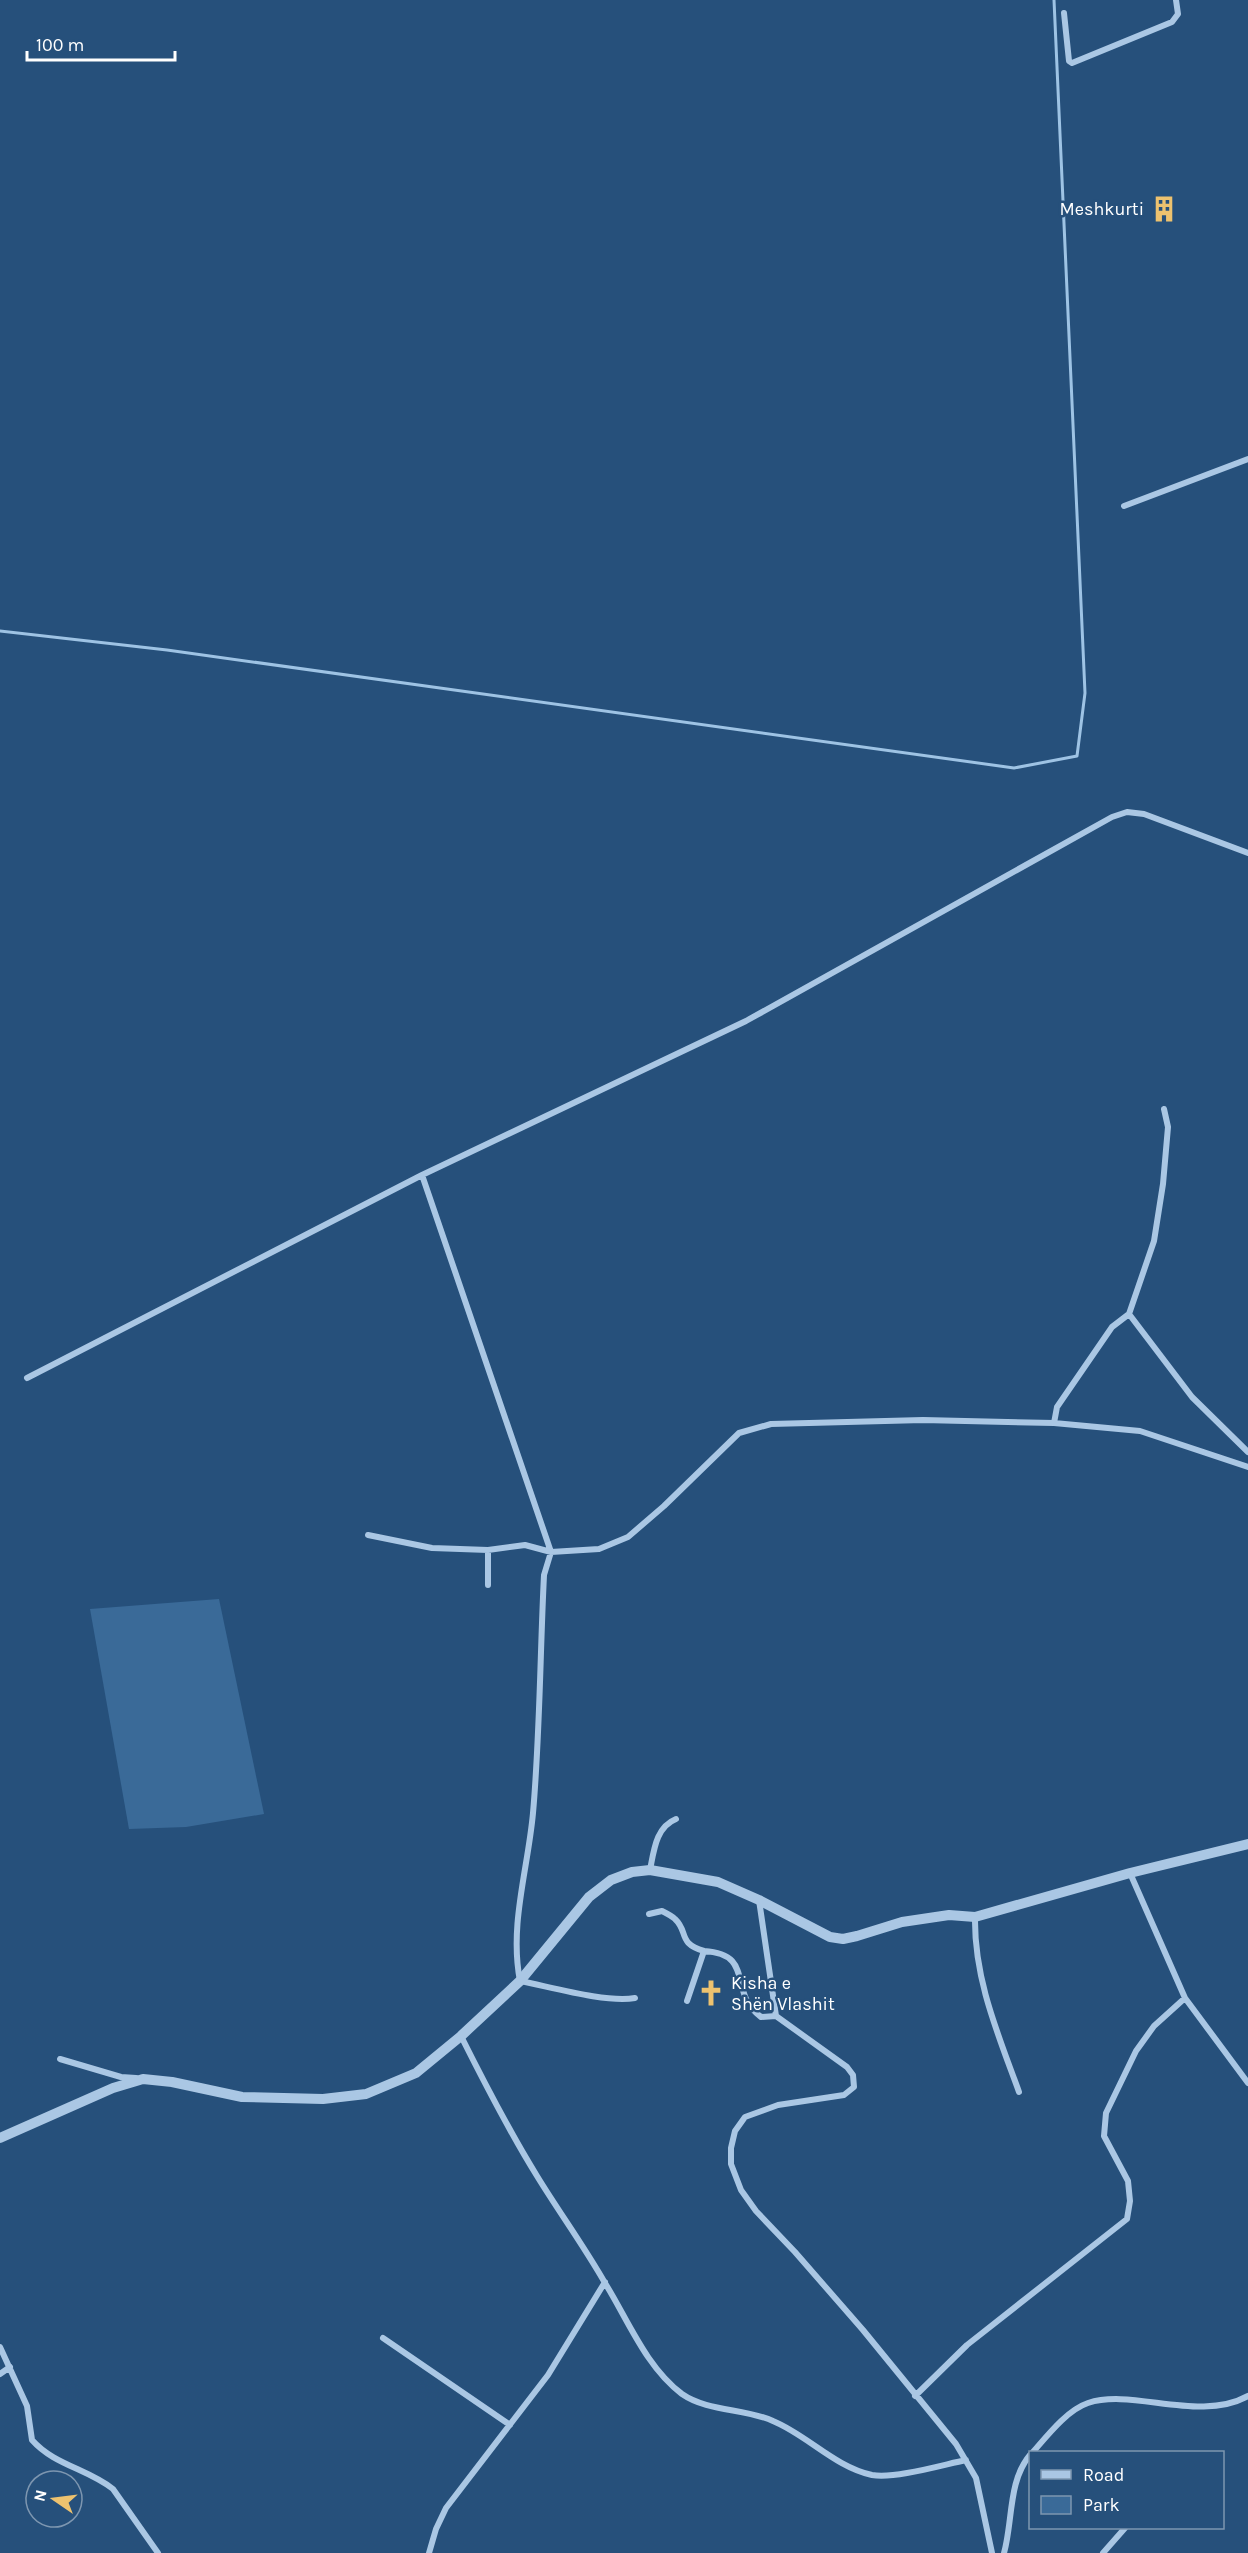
<svg xmlns="http://www.w3.org/2000/svg" width="1248" height="2553" font-family="Karla,sans-serif">
<rect width="100%" height="100%" fill="#26507b"/>
<path fill="#3a6a98" d="M219 1599 264 1814 186 1827 129 1829 90 1609Z"/>
<g fill="none" stroke-linecap="round" stroke-linejoin="round">
<path stroke="#9ec3e4" stroke-width="3" d="M0 631 167 650 1014 768 1077 756 1085 693 1054 0"/>
<path stroke="#aac7e4" stroke-width="6" d="M1064 13 1069 61 1072 63 1172 22 1178 14 1176 0
M1124 506 1248 459
M422 1175 551 1552 544 1575C540 1654 540 1734 533 1813 528 1869 509 1925 520 1981 551 1987 606 2003 635 1998
M1129 1314 1192 1397 1248 1452
M27 1378 422 1175 746 1021 1112 817 1127 812 1144 814 1248 853
M1054 1423 1057 1407 1112 1327 1129 1314 1154 1241 1163 1184 1168 1127 1164 1109
M368 1535 432 1548 488 1550 525 1545 551 1552 599 1549 628 1537 664 1506 739 1433 771 1424 923 1420 1054 1423 1140 1431 1248 1467
M488 1550V1585
M650 1870C654 1850 656 1827 676 1819
M1130 1873 1185 1998 1248 2083
M759 1900 776 2016 847 2067 853 2075 854 2087 844 2095 778 2105 745 2117 735 2131 731 2148V2164L741 2190 756 2211 795 2252 863 2330 956 2444 976 2478 992 2553
M649 1914 662 1911C666 1913 672 1916 675 1919 689 1932 677 1943 704 1951
M975 1917C974 1979 998 2034 1019 2092
M687 2001 704 1951C756 1954 727 1992 761 2017L776 2016
M461 2036C485 2084 509 2131 537 2176 559 2212 584 2246 605 2283 628 2320 646 2367 682 2394 708 2412 745 2408 773 2421 807 2435 835 2467 872 2475 895 2479 942 2465 966 2460
M60 2059 121 2077 136 2078
M383 2338 510 2425
M0 2347 27 2406 32 2440C54 2465 88 2469 113 2489L158 2553
M0 2374 10 2367
M915 2396 967 2345 1127 2219 1130 2201 1128 2181 1104 2136 1106 2113 1136 2051 1154 2026 1185 1998
M1033 2452C1047 2436 1067 2410 1088 2403 1133 2388 1199 2423 1248 2396
M429 2553 436 2529 446 2508 548 2375 605 2282
M1004 2553C1013 2521 1008 2481 1030 2455
M1103 2553 1125 2528"/>
<path stroke="#aac7e4" stroke-width="10" d="M0 2138 113 2088 143 2079 172 2082 242 2097 323 2099 366 2094 416 2073 461 2036 520 1981 589 1897 611 1880 632 1872 650 1870 718 1882 759 1900 830 1937 843 1939 857 1936 902 1922 949 1915 975 1917 1130 1873 1248 1844"/>
</g>
<defs>
<g id="building-bare" transform="scale(2.07)"><path d="M-4-6H4V6H1V3H-1V6H-4ZM-2.5-4.3h1.7v1.8h-1.7ZM.8-4.3h1.7v1.8H.8ZM-2.5-1h1.7V.8h-1.7ZM.8-1h1.7V.8H.8Z" fill="#edc26f" stroke="#26507b" stroke-width="2.5" paint-order="stroke"/></g>
<g id="church-bare" transform="scale(2.07)"><path d="M-1.2-6h2.4v3.5h3.3v2.4h-3.3V6h-2.4V-.1h-3.3v-2.4h3.3Z" fill="#edc26f" stroke="#26507b" stroke-width="2.5" paint-order="stroke"/></g>
</defs>
<g fill-rule="evenodd">
<use href="#building-bare" x="1164" y="209"/>
<use href="#church-bare" x="711" y="1993"/>
</g>
<g text-anchor="middle" dominant-baseline="central" stroke-width="5" stroke-linejoin="round" paint-order="stroke">
<g font-size="18" fill="#fff" stroke="#26507b" text-anchor="end">
<text x="1144" y="209">Meshkurti</text>
<text x="731" y="1983" text-anchor="start">Kisha e<tspan x="731" dy="21">Shën Vlashit</tspan></text>
</g>
</g>
<rect x="1029" y="2451" width="195" height="78" fill="#26507b" stroke="#7d96b0" stroke-width="1.5"/>
<rect x="1041" y="2470" width="30" height="9" fill="#aac7e4" stroke="#7d96b0" stroke-width="1.5"/>
<text x="1083" y="2481" font-size="18" fill="#ffffff">Road</text>
<rect x="1041" y="2496" width="30" height="18" fill="#3a6a98" stroke="#7d96b0" stroke-width="1.5"/>
<text x="1083" y="2511" font-size="18" fill="#ffffff">Park</text>
<g transform="translate(54 2499) rotate(284)"><circle r="28" fill="#26507b" stroke="#7d96b0" stroke-width="1.5"/>
<path d="M0-4.5L10 22L0 15L-10 22Z" fill="#edc26f"/>
<text y="-9" font-size="16" font-weight="bold" text-anchor="middle" fill="#ffffff">N</text>
</g>
<path d="M27 51v9h148v-9" fill="none" stroke="#ffffff" stroke-width="3"/>
<text x="36" y="51" font-size="18" fill="#ffffff" stroke="#26507b" stroke-width="4.5" paint-order="stroke">100 m</text>
</svg>
